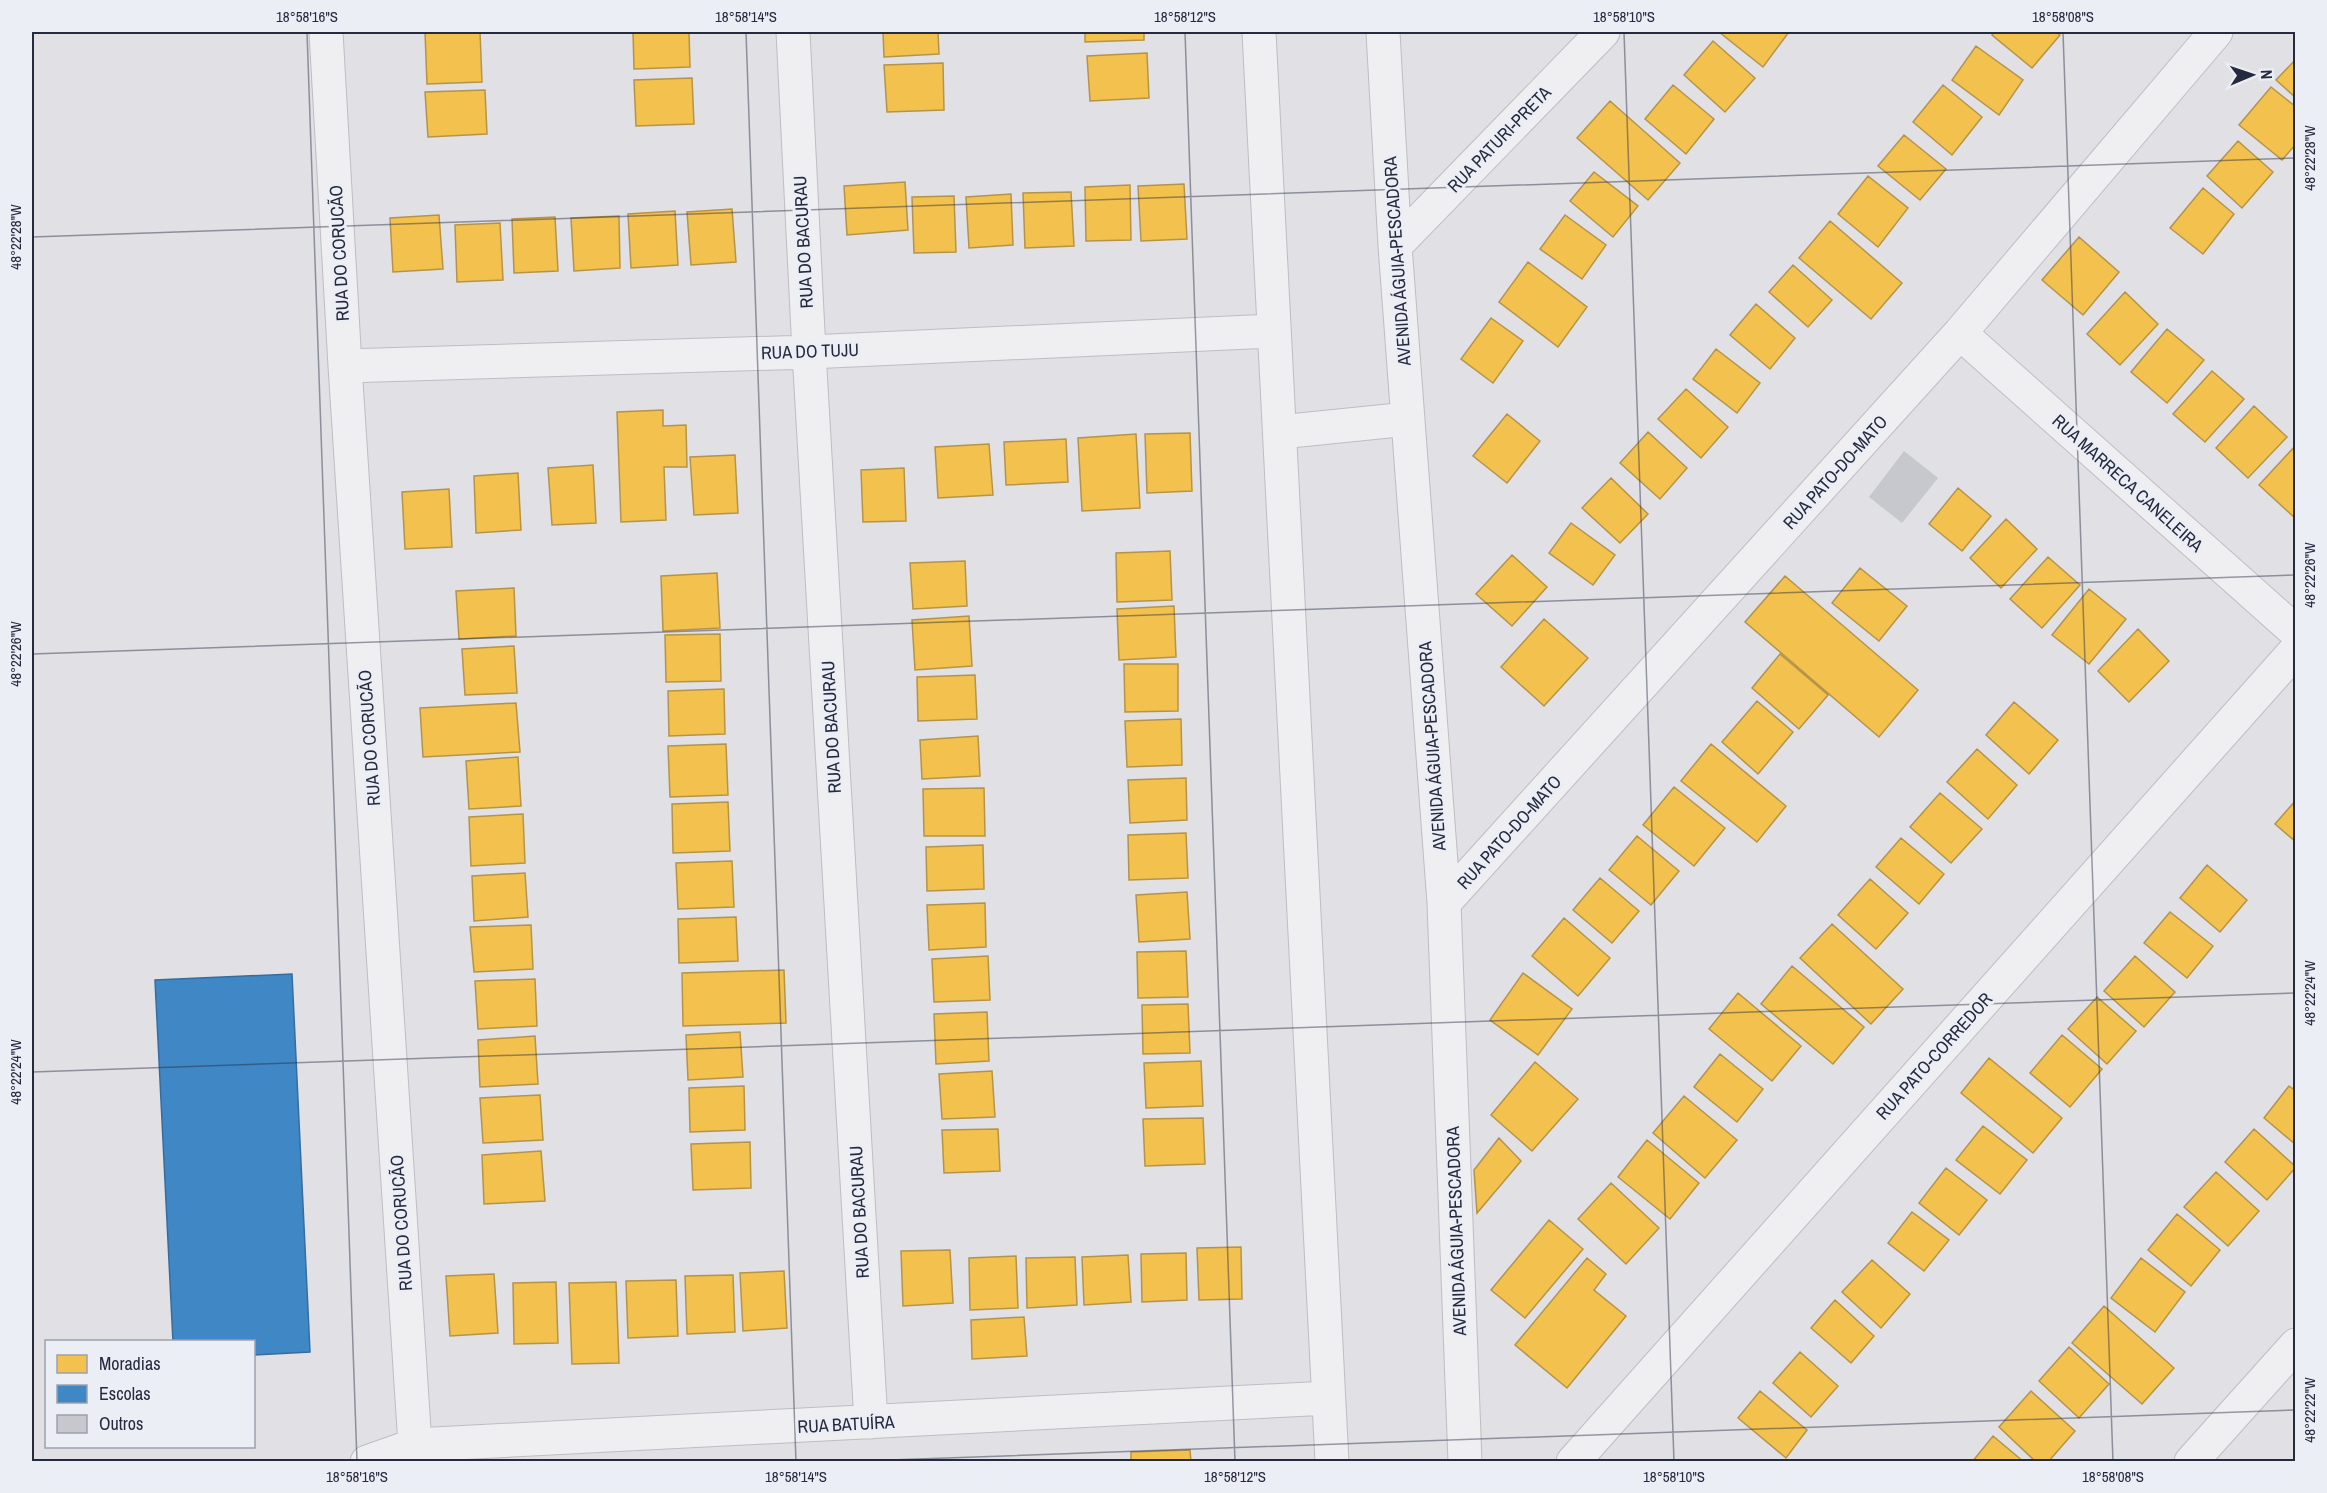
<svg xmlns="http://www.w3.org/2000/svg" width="2327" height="1493" font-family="'Archivo Narrow',sans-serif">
<rect width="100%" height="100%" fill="#e0e0e5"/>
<path fill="#f2c14e" stroke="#b5944a" stroke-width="1.5" d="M425 32H480L482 82 427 84Z
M633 32H689L690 67 634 69Z
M883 32H938L939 54 884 57Z
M1085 32H1144V40L1085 42Z
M1719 32H1789L1763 67Z
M1994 32H2056L2060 35 2032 68 1992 35Z
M1713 41 1755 78 1725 112 1684 75Z
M1976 46 2023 80 1999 115 1952 80Z
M1147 53 1149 98 1090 101 1087 56Z
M2296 59V98L2276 80Z
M943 63 944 110 887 112 884 65Z
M692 78 694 124 636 126 634 80Z
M1673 85 1714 119 1686 154 1645 119Z
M1943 85 1982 117 1952 155 1913 122Z
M2271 87 2296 107V144L2282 160 2239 125Z
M485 90 487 134 428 137 425 92Z
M1610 101 1680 163 1648 200 1577 138Z
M1904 135 1946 169 1920 200 1878 166Z
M2238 141 2273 172 2242 208 2207 176Z
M1594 172 1638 206 1613 237 1570 201Z
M1868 176 1908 208 1878 247 1838 214Z
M905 182 908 230 847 235 844 186Z
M1184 184 1187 239 1141 241 1138 186Z
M1130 185 1131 240 1086 241 1085 187Z
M2203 188 2234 214 2203 254 2170 228Z
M1071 192 1074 246 1025 248 1023 193Z
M1011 194 1013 245 969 248 966 197Z
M954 196 956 252 914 253 912 197Z
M732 209 736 262 691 265 687 212Z
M675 211 678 265 631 268 628 214Z
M439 215 443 269 393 272 390 218Z
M1565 215 1606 245 1582 279 1540 249Z
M619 216 620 268 574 271 571 218Z
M555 217 558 271 514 273 512 219Z
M1830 221 1902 283 1871 319 1799 258Z
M500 223 503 280 457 282 455 225Z
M2079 237 2119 272 2083 315 2042 280Z
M1528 262 1587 307 1558 347 1499 302Z
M1793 265 1832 300 1808 327 1769 292Z
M2125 292 2158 324 2120 365 2087 334Z
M1756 304 1795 338 1770 369 1730 335Z
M1491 318 1523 341 1493 383 1461 359Z
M2167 329 2204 360 2167 403 2131 372Z
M1716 349 1760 383 1737 413 1693 379Z
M2212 371 2244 399 2205 442 2173 414Z
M1686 389 1728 427 1701 458 1658 419Z
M2254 406 2287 437 2248 478 2216 448Z
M663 410V426L686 425 687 467H664L666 520 621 522 617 412Z
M1507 414 1540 441 1507 483 1473 456Z
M1648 432 1687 468 1660 499 1620 463Z
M1190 433 1192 491 1147 493 1145 434Z
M1136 434 1140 508 1082 511 1078 438Z
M1066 439 1068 482 1006 485 1004 442Z
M989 444 993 495 938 498 935 447Z
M2296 445V519L2259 485Z
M735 455 738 513 694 515 690 457Z
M593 465 596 523 552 525 548 468Z
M904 468 906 521 863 522 861 470Z
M518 473 521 530 476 533 474 476Z
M1611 478 1648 514 1620 543 1582 508Z
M1958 488 1991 516 1962 551 1929 524Z
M449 489 452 547 405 549 402 492Z
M2006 519 2037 549 2001 588 1970 558Z
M1571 523 1615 555 1593 585 1549 553Z
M1170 551 1172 600 1117 602 1116 553Z
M1512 555 1547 587 1512 626 1476 594Z
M2048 557 2080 585 2042 628 2010 599Z
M965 561 967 606 913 609 910 563Z
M1860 568 1907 606 1879 641 1832 603Z
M717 573 720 628 663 631 661 576Z
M1785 576 1918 690 1879 737 1745 622Z
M514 588 516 636 459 639 456 591Z
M2089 589 2126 619 2089 664 2052 635Z
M1174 606 1176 657 1119 660 1117 609Z
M969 616 972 666 915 670 912 620Z
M1544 619 1588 658 1544 706 1501 667Z
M2138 629 2169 661 2129 702 2098 671Z
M720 634 721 681 666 682 665 635Z
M514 646 517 693 465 695 462 649Z
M1780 654 1828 695 1799 729 1752 688Z
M1124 664H1178V711L1125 712Z
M975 675 977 719 918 721 917 677Z
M724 689 725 734 669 736 668 691Z
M1757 701 1793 732 1758 774 1722 742Z
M2014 702 2058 740 2029 774 1986 735Z
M516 703 520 752 423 757 420 708Z
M1181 719 1182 765 1127 767 1125 721Z
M978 736 980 776 922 779 920 740Z
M726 744 728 795 670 797 668 746Z
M1711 744 1786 806 1757 842 1681 781Z
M1977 749 2017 785 1988 819 1947 782Z
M518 757 521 806 469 809 466 761Z
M1186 778 1187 820 1130 823 1128 780Z
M1674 787 1725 828 1694 866 1643 825Z
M984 788 985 836H924L923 789Z
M1940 793 1982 829 1951 863 1910 827Z
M2296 800V842L2275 824Z
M728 802 730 851 673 853 672 804Z
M523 814 525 863 471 866 469 817Z
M1186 833 1188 878 1129 880 1128 835Z
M1637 836 1679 871 1651 905 1609 870Z
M1901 838 1944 874 1919 904 1876 867Z
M983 845 984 889 927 891 926 847Z
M732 861 734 907 678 909 676 863Z
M2207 865 2247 900 2220 932 2180 898Z
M525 873 528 917 474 921 472 876Z
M1600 878 1639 911 1612 943 1573 910Z
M1870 879 1908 913 1876 949 1838 915Z
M1187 892 1190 939 1139 942 1136 895Z
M985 903 986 947 929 950 927 905Z
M2170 912 2213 946 2187 978 2144 943Z
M736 917 738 961 679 963 678 919Z
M1564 918 1610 958 1578 996 1532 956Z
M1832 924 1903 989 1871 1024 1800 958Z
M531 925 533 969 474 972 470 927Z
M1186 951 1188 997 1138 998 1137 952Z
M988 956 990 1000 934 1002 932 959Z
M2135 956 2175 992 2144 1027 2104 991Z
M1792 966 1864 1027 1833 1064 1761 1004Z
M784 970 786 1023 683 1026 682 973Z
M1523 973 1572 1009 1538 1055 1490 1020Z
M535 979 537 1026 478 1029 475 981Z
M1738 993 1801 1046 1772 1081 1709 1029Z
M2097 997 2136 1031 2107 1064 2068 1029Z
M1188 1004 1190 1053 1143 1054 1142 1005Z
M987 1012 989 1061 936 1064 934 1014Z
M740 1032 743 1077 688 1080 686 1035Z
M2062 1035 2102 1069 2070 1107 2030 1073Z
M535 1036 538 1084 480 1087 478 1040Z
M1720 1054 1763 1089 1737 1122 1694 1087Z
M1989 1058 2062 1118 2033 1153 1961 1093Z
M1201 1061 1203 1106 1146 1108 1144 1063Z
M1535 1062 1578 1099 1532 1151 1491 1115Z
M992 1071 995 1117 942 1119 939 1074Z
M744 1086 745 1130 690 1132 689 1088Z
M2289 1086 2296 1091V1145L2264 1118Z
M540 1095 543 1140 483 1143 480 1098Z
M1684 1096 1737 1140 1705 1178 1653 1133Z
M1203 1118 1205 1164 1145 1166 1143 1119Z
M1983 1126 2027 1160 2000 1194 1956 1160Z
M998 1129 1000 1171 944 1173 942 1130Z
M2254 1129 2296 1167 2267 1200 2225 1162Z
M1499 1138 1521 1161 1477 1213 1474 1170Z
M1647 1140 1699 1183 1670 1219 1618 1177Z
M750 1142 751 1188 693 1190 691 1144Z
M541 1151 545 1201 484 1204 482 1155Z
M1946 1168 1987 1200 1959 1235 1919 1203Z
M2216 1172 2259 1211 2228 1246 2184 1207Z
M1611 1183 1659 1228 1626 1264 1578 1219Z
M1912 1212 1949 1240 1924 1271 1888 1243Z
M2177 1214 2220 1250 2191 1286 2148 1250Z
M1549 1220 1583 1249 1525 1318 1491 1290Z
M1241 1247 1242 1299 1199 1300 1197 1248Z
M950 1250 953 1303 903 1306 901 1251Z
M1186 1253 1187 1300 1142 1302 1141 1254Z
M1128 1255 1131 1302 1084 1305 1082 1257Z
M1016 1256 1018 1308 970 1310 969 1258Z
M1075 1257 1077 1305 1027 1308 1026 1258Z
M1587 1258 1606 1274 1594 1290 1626 1316 1567 1388 1515 1345Z
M2141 1258 2185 1292 2155 1332 2111 1298Z
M1872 1260 1910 1294 1881 1328 1842 1292Z
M784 1271 787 1328 743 1331 740 1273Z
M494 1274 498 1333 450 1336 446 1276Z
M733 1275 735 1332 687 1334 685 1276Z
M676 1280 678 1336 628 1338 626 1281Z
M556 1282 558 1343 514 1344 513 1283Z
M616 1282 619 1363 572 1364 569 1283Z
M1835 1300 1874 1336 1851 1363 1811 1328Z
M2104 1306 2174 1368 2142 1404 2072 1343Z
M1024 1317 1027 1356 972 1359 971 1320Z
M2069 1347 2109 1384 2079 1418 2039 1381Z
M1800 1352 1838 1386 1811 1417 1773 1383Z
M1760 1391 1807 1430 1786 1458 1738 1418Z
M2031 1391 2075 1431 2048 1462H2036L1999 1427Z
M1993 1436 2024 1462H1972Z
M1190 1450 1191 1462H1131V1452Z"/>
<path fill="#3f88c5" stroke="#386c9d" stroke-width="1.5" d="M292 974 310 1352 254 1355V1342H173L155 980Z"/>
<path fill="#c7c8cd" d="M1904 451 1938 478 1902 523 1869 497Z"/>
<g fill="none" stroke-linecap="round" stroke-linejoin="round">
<g stroke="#bdbdc3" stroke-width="35">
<path id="minor" d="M326 32 345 366 415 1445
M793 32 809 352 871 1422
M1259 32 1332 1462
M1383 32 1395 246 1444 903 1465 1462
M1395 246 1603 32
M1960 333 2296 632
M345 366 809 352 1274 331
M1280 432 1408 419
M1444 903 1960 333 2216 32
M367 1462 415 1445 1328 1398
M1573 1462 2296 650
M2191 1462 2296 1345"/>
</g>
<use href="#minor" stroke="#efeff2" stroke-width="33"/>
</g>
<path fill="none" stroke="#262a3f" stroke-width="1.5" stroke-opacity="0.45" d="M307 32 357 1462M746 32 796 1462M1185 32 1235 1462M1624 32 1674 1462M2063 32 2113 1462M32 237 2296 158M32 654 2296 575M32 1072 2296 993M832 1462 2296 1410"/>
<g text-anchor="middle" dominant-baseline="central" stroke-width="6" stroke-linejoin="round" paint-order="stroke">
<g font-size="18" fill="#262a3f" stroke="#eceef5">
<text transform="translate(1499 139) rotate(-46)">RUA PATURI-PRETA</text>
<text transform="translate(803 242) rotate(-93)">RUA DO BACURAU</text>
<text transform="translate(339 253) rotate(-93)">RUA DO CORUCÃO</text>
<text transform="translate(1397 261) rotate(-94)">AVENIDA ÁGUIA-PESCADORA</text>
<text transform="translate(810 351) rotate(-2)">RUA DO TUJU</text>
<text transform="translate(1835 472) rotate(-48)">RUA PATO-DO-MATO</text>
<text transform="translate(2128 483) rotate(42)">RUA MARRECA CANELEIRA</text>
<text transform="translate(831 727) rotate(-93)">RUA DO BACURAU</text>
<text transform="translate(369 738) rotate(-94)">RUA DO CORUCÃO</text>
<text transform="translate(1432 746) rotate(-94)">AVENIDA ÁGUIA-PESCADORA</text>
<text transform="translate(1509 832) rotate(-48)">RUA PATO-DO-MATO</text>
<text transform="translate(1934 1056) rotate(-48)">RUA PATO-CORREDOR</text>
<text transform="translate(859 1212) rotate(-93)">RUA DO BACURAU</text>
<text transform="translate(401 1223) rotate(-94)">RUA DO CORUCÃO</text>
<text transform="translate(1456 1231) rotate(-92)">AVENIDA ÁGUIA-PESCADORA</text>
<text transform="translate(846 1424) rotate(-3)">RUA BATUÍRA</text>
</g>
</g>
<rect width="2327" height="1493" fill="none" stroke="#eceef5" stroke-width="66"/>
<rect x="45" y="1340" width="210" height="108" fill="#eceef5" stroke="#9da0ac" stroke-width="1.5"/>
<rect x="57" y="1355" width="30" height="18" fill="#f2c14e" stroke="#9da0ac" stroke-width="1.5"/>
<text x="99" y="1370" font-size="18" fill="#262a3f">Moradias</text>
<rect x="57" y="1385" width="30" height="18" fill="#3f88c5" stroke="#9da0ac" stroke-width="1.5"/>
<text x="99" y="1400" font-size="18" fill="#262a3f">Escolas</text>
<rect x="57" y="1415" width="30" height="18" fill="#c7c8cd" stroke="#9da0ac" stroke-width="1.5"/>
<text x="99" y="1430" font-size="18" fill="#262a3f">Outros</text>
<g transform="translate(2252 75) rotate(88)" stroke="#eceef5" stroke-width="4.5" paint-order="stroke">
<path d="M0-4.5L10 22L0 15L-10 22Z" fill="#262a3f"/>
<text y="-9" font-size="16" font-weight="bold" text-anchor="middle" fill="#262a3f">N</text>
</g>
<rect x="33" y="33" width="2261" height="1427" fill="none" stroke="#262a3f" stroke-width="2"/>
<g font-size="15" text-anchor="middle" fill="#262a3f">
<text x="307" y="22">18°58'16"S</text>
<text x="746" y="22">18°58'14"S</text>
<text x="1185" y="22">18°58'12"S</text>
<text x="1624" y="22">18°58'10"S</text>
<text x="2063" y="22">18°58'08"S</text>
<text transform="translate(2310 158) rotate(-90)" y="5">48°22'28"W</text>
<text transform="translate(16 237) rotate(-90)" y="5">48°22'28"W</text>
<text transform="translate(2310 575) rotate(-90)" y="5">48°22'26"W</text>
<text transform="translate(16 654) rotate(-90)" y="5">48°22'26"W</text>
<text transform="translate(2310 993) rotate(-90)" y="5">48°22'24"W</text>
<text transform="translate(16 1072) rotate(-90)" y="5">48°22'24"W</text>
<text transform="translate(2310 1410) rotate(-90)" y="5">48°22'22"W</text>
<text x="357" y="1482">18°58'16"S</text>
<text x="796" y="1482">18°58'14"S</text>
<text x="1235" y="1482">18°58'12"S</text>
<text x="1674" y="1482">18°58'10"S</text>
<text x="2113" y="1482">18°58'08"S</text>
</g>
</svg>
